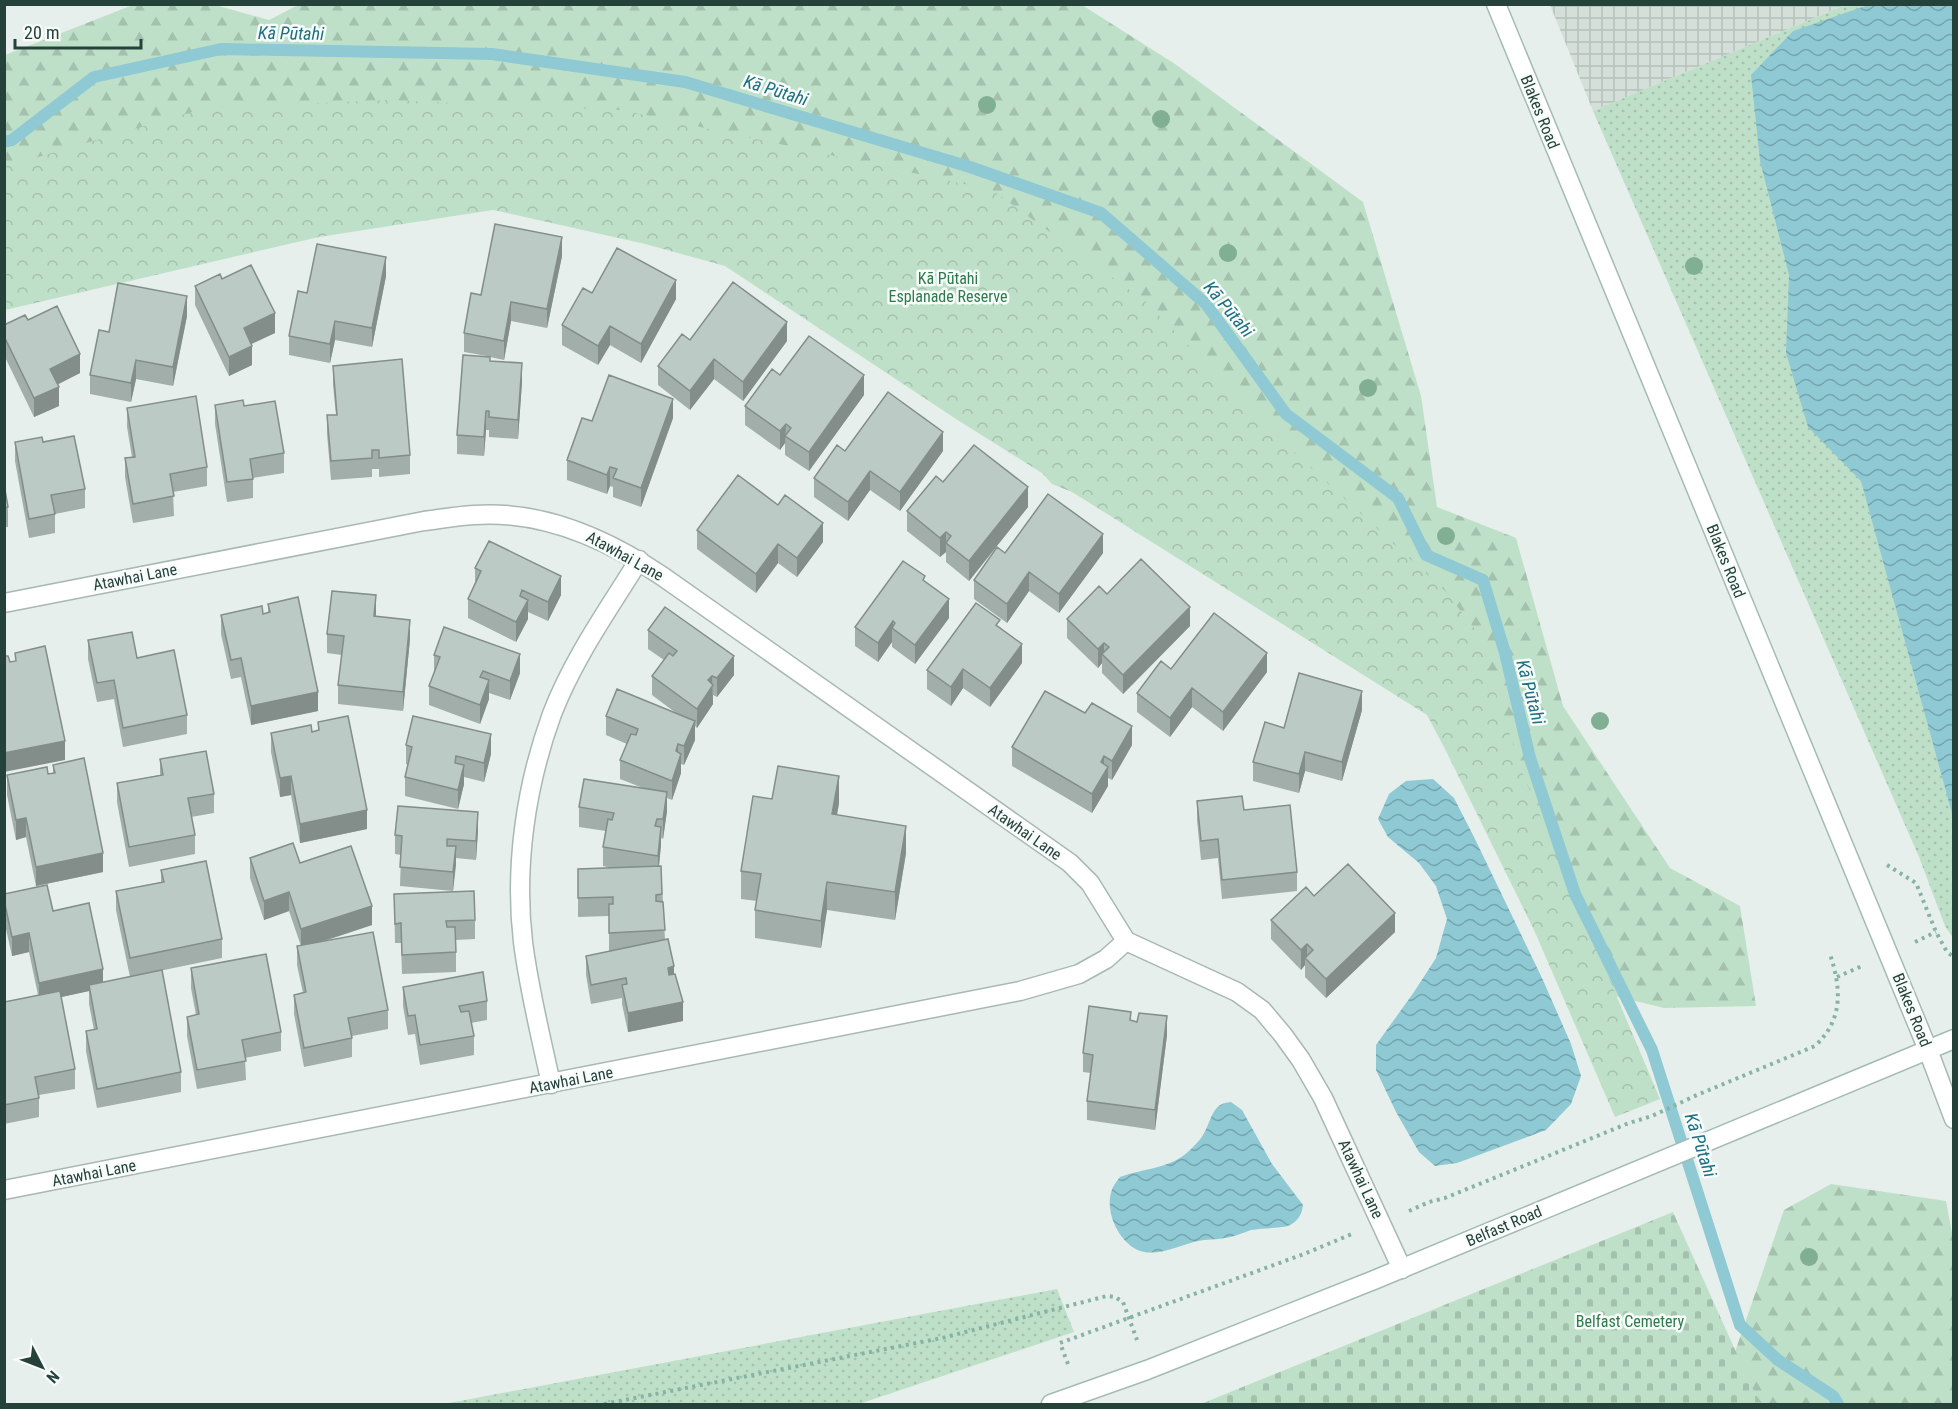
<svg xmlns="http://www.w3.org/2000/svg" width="1958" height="1409" font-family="'Roboto Condensed',sans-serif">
<defs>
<pattern id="industrial-grid" width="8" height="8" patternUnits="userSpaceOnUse" patternTransform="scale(1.5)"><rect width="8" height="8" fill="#d4dfda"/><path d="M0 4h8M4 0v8" fill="none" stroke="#b6c1bc"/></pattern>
<pattern id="grass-dots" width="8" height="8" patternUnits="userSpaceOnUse" patternTransform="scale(1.5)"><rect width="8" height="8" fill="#bfe0c8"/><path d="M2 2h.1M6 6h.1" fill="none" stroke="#a4c1ad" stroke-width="1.8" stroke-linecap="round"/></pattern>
<pattern id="forest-firs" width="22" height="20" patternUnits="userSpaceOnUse" patternTransform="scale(1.5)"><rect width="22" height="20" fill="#bfe0c8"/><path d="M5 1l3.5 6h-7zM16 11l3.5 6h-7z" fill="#a4c1ad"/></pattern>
<pattern id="cemetery-stones" width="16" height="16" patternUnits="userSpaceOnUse" patternTransform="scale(1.5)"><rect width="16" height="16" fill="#bfe0c8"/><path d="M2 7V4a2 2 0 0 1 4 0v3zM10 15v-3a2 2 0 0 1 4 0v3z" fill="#a4c1ad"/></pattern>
<pattern id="park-crowns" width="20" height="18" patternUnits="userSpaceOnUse" patternTransform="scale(1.5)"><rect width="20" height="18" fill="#bfe0c8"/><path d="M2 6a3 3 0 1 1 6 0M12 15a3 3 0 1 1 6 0" fill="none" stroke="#a4c1ad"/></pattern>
<pattern id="water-waves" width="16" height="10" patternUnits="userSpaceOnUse" patternTransform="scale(1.5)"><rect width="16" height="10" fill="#8ec9d4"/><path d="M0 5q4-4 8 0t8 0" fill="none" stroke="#74a5ad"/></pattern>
</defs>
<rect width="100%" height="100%" fill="#e6efeb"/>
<path fill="url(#industrial-grid)" d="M1550 5H1845L1593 111Z"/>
<path fill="url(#grass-dots)" d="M1845 5H1953V938L1945 926 1919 857 1593 111Z
M1057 1289 1074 1332 859 1404H444Z"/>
<path fill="url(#forest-firs)" d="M300 4 1082 5 1175 64 1363 202 1421 396 1437 507 1516 538 1563 706 1670 868 1740 906 1756 1006 1664 1008 1570 985 1438 685 1133 516 1052 484 960 381 829 312 542 184 5 204V55L133 5H215L269 20Z
M1831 1184 1946 1201 1954 1244 1953 1404H1717L1784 1210Z"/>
<path fill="url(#cemetery-stones)" d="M1673 1212 1755 1394 1763 1404H1201Z"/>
<path fill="url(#park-crowns)" d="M386 100 622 110 992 190 1145 301 1285 444 1445 591 1474 628 1524 777 1660 1099 1615 1117 1534 930 1445 749 1427 715 956 419 725 266 645 244 493 210 319 237 5 310 4 167 206 108Z"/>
<path fill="url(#water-waves)" d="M1871 4 1953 5V817L1861 481 1808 427 1786 353 1789 275 1760 161 1751 75 1793 31Z
M1433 779 1454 798 1474 837 1542 978 1571 1044 1581 1076 1571 1104 1546 1130 1457 1163 1435 1166 1419 1152 1396 1112 1376 1070V1045L1414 992 1436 958 1447 919 1436 886 1419 863 1388 837 1378 819 1389 794 1406 781Z
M1231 1102 1242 1110 1272 1164 1303 1205C1302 1215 1297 1222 1288 1226 1280 1228 1262 1228 1251 1230 1242 1233 1234 1237 1225 1238 1216 1240 1206 1239 1198 1241 1180 1245 1163 1255 1144 1252 1121 1247 1105 1214 1111 1193 1112 1187 1117 1181 1120 1177 1144 1168 1171 1169 1190 1150 1194 1146 1200 1140 1203 1135 1212 1121 1211 1103 1231 1102Z"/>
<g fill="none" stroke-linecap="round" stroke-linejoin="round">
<path stroke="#8ec9d4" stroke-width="12" d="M4 142 12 140 94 77 221 49 492 54 685 82 970 167 1101 213 1206 304 1286 414 1398 498 1426 555 1483 580 1505 653 1530 758 1575 894 1652 1050 1740 1325 1778 1360 1833 1396 1838 1404"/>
<g stroke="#a8b8b2" stroke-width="21">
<path id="street" d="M4 603 424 521C440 519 457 516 474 515 542 510 607 539 662 576L1070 863 1090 883 1126 941 1237 992 1262 1010 1283 1035 1301 1060 1323 1098 1402 1269
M1928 1050 1954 1119
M551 1084C541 1037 529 990 523 942 514 866 526 785 552 714 573 659 608 610 639 560
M4 1190 1020 991 1079 974 1106 959 1126 941"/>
</g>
<g stroke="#a4bbb3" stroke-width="21">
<path id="secondary" d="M1496 4 1928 1050
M1051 1404 1147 1370 1374 1280 1954 1039"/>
</g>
<path stroke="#86b3a5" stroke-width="4" stroke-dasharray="3 4.5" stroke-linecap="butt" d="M1887 865 1916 883 1936 932 1947 952 1954 957
M1915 942 1936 932
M1837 977 1862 966
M1409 1211 1429 1202 1445 1198 1629 1123 1652 1116 1697 1095 1815 1046C1844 1019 1841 988 1830 954
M1068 1364 1060 1343 1304 1254 1352 1234
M604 1404 942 1338 1107 1296 1115 1297 1123 1302 1137 1340"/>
<use href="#street" stroke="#fff" stroke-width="18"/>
<use href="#secondary" stroke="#fff" stroke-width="18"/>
</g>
<g fill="#80af93">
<circle cx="987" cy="105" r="9"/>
<circle cx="1161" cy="119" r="9"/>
<circle cx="1228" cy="253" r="9"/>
<circle cx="1694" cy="266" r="9"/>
<circle cx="1368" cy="388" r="9"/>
<circle cx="1446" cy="536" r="9"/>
<circle cx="1600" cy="721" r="9"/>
<circle cx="1809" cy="1257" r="9"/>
</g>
<path fill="#a1aea9" d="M562 256 547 328 511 321 504 360 490 357V361L522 382 518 439 489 437V430H486L484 456 457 454V435L487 356 464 352V333L481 295Z
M386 276 372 347 335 340 330 363 289 355V336L307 293Z
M222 279 275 333 252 344V365L229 376 195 305V286Z
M592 293 676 299 641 363 610 345 598 365 562 345V325Z
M187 316 173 386 136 379 131 402 90 394V375L109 332Z
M28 320 80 373 57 385 59 406 34 417 4 355V325Z
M690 340 787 341 743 401 714 379 690 410 658 385V366Z
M333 366 410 455V474L379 477V469H372V477L331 480 327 434V415H336L333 385Z
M780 375 864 395 809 471 785 455V443L780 450 745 425V406Z
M215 405 244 406 284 453V473L253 478V498L227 502 215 424Z
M127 408 207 467V486L173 492 174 516 133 523 125 477V458L132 457 127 427Z
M673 418 641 507 613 497V487L610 486 607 494 567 480V460L592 421Z
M15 442H43L85 489V508L55 514V533L29 538 15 461Z
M943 451 900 511 870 490 848 521 814 497V478Z
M4 484 8 507V527H4Z
M1028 507 969 581 946 562V552L940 557 907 531V511Z
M697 530 823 542 797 577 778 563 756 593 697 549Z
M1005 553H1103L1059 613 1029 591 1007 623 974 599V580Z
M475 568 561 595 548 621 528 612V619L516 642 468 618V599L475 583Z
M925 582 949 618 915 664 892 647V642L878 662 855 646V627Z
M1107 594 1190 626 1123 694 1102 673V663L1098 668 1067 638V619Z
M268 604 318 711 251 725 241 677 231 679 221 634V615L263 614 268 613Z
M376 617 410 639 403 711 338 704V685L342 655 327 653V634Z
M1000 627 1022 663 990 707 963 688 951 706 927 689V670Z
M648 630 734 675 717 697 713 695V704L697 728 695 726V740L684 765 681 764V773L672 800 667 798V811L663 839 661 838 659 866H661L665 940 674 974 683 1021 628 1032 622 1004V998L591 1004 586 975V956L609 951V916L578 917V869L611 868 603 866V847L606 831 579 827V807L643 788 620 779V760L627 744 606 735V716L676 713 652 695V676L664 660 648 649Z
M88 640 137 658 187 715V734L123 747 114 699 97 702 88 659Z
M434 655 520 673 510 700 489 693V699L480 724 429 705V686L434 674Z
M1171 669 1267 672 1223 731 1192 707 1170 737 1137 712V693Z
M1362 710 1342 781 1305 771 1299 793 1253 781V762L1284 728Z
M318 722 367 829 300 843 291 795 280 797 271 752V733L318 731Z
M406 745 491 754 484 782 464 777V784L458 809 405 796V777L408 765 406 764Z
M1132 745 1112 780 1108 778V786L1092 813 1012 766V747Z
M160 759 214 794V813L191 817 195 835V854L129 867 117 802V783L160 775Z
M53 765 103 872 36 886 26 837 16 840 7 795V775L48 774 53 773Z
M772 799 839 803 837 815 906 853 895 920 827 910 821 948 755 938V910L757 901 741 899V871Z
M1197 801 1244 810 1297 872V891L1222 899 1218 858 1201 860 1197 820Z
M478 831 476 860 456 858 453 891 400 886 401 855 395 854V835Z
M250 858 300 863 372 925 322 942 388 1010V1029L352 1036V1057L304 1067 294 1014V995L303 993 297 965V946H301L289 911 264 920 250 878Z
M161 870 222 939V958L130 977 116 910V891L161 882Z
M4 894 53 911 103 982 181 1072V1092L97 1108 86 1051V1031L94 1030 89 1004V991L61 997 75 1069V1089L39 1095V1117L4 1124V1002L38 995 29 952 12 956 4 920Z
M394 894 475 920V939L456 940V972L402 974 401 943H395Z
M1314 896 1395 932 1326 998 1305 977V965L1301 970 1271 939V920Z
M191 968 281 1032V1051L245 1058 246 1080 197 1089 187 1036V1017L196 1015 191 988Z
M403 987 487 1001V1020L471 1023 474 1036V1055L420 1065 415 1034 408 1035 403 1006Z
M1131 1020 1167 1035 1155 1130 1087 1120V1101L1091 1073 1083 1072V1053Z"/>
<path fill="#838d89" d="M562 237V256L547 328V309Z
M386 257V276L372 347V328Z
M676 280V299L641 363V344Z
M187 296V316L173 386V367Z
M511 302V321L504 360V341Z
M275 313V333L244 347V328Z
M335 321V340L330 363V344Z
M787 322V341L743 401V382Z
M610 326V345L598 365V346Z
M252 346V365L229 376V357Z
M80 354V373L50 388V369Z
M714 359V379L690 410V391Z
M136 360V379L131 402V383Z
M522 363V382L518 439V420Z
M864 375V395L809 471V452Z
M59 387V406L34 417V398Z
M673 399V418L641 507V488Z
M486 411V430L484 456V437Z
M786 424 785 443 780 450V431Z
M943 432V451L900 511V492Z
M610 467V486L607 494V475Z
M870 471V490L848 521V502Z
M1028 487V507L969 581V561Z
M823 523V542L797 577V558Z
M946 532V552L940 557V538Z
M1103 534V553L1059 613V594Z
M778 544V563L756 593V574Z
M1029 572V591L1007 623V604Z
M561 576V595L548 621V602Z
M376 595V614L374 635V616Z
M949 599V618L915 664V645Z
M528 600V619L516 642V622Z
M1190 607V626L1123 694V675Z
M410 620V639L403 711V692Z
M893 621V629L892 628V642L878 662V643Z
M1104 643V655L1102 654V663L1098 668V649Z
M1022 644V663L990 707V688Z
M1267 653V672L1223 731V712Z
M520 654V673L510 700V681Z
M734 656V675L717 697V678Z
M963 669V688L951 706V687Z
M712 676 713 704 697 728V709L708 680Z
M489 680V699L480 724V705Z
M1192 688V707L1170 737V718Z
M1362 691V710L1342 781V762Z
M318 692V711L251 725V706Z
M695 721V740L684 765V746Z
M1132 726V745L1112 780V761Z
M491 734V754L484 782V763Z
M65 741V760L4 772V753Z
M678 744V762L681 754V773L672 800V781L676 751Z
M1305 752V771L1299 793V774Z
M1104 756V775L1108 767V786L1092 813V794L1101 762Z
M464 765V784L458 809V790Z
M291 776V795L280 797V778Z
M839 776V803L832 842V814Z
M667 792V811L663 839V819Z
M367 810V829L300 843V824Z
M478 812V831L476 860V841Z
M26 818V837L16 840V820Z
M906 826V853L895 920V892Z
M661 827V846L658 875V856Z
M456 846V865L453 891V872Z
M103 853V872L36 886V867Z
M827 882V910L821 948V921Z
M289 892V911L264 920V901Z
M372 906V925L301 948V929Z
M1395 913V932L1326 998V979Z
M29 933V952L12 956V937Z
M1307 944V960L1305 958V965L1301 970V950Z
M674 966V985L668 987V968Z
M103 969V988L89 985V991L39 1002V983Z
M683 1002V1021L628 1032V1013Z
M1167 1016V1035L1155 1130V1110Z"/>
<path fill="#bbcac4" stroke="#838d89" stroke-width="1.5" d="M495 224 562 237 547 309 511 302 504 341 464 333 471 293 481 295Z
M317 244 386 257 372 328 335 321 330 344 289 336 298 291 307 293Z
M617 248 676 280 641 344 610 326 598 346 562 325 583 288 592 293Z
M251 265 275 313 244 328 252 346 229 357 195 286 220 274 222 279Z
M733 282 787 322 743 382 714 359 690 391 658 366 682 334 690 340Z
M118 283 187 296 173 367 136 360 131 383 90 375 99 330 109 332Z
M57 306 80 354 50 369 59 387 34 398 4 336V325L25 315 28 320Z
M809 336 864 375 809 452 785 436 791 428 786 424 780 431 745 406 772 369 780 375Z
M463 355 490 357V361L522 363 518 420 489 417V411H486L484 437 457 435Z
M402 359 410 455 379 458V450H372V458L331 461 327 415H337L333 366Z
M609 375 673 399 641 488 613 478 617 469 610 467 607 475 567 460 582 418 592 421Z
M888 392 943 432 900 492 870 471 848 502 814 478 837 445 845 451Z
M196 396 207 467 170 474 174 496 133 504 125 458 135 457 127 408Z
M243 400 244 406 275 401 284 453 250 459 253 479 227 482 215 405Z
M74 436 85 489 51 495 55 514 29 519 15 442 42 437 43 442Z
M974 445 1028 487 969 561 946 543 951 536 946 532 940 538 907 511 936 476 943 482Z
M738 475 778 505 785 495 823 523 797 558 778 544 756 574 697 530Z
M4 484 8 507 4 508Z
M1048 494 1103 534 1059 594 1029 572 1007 604 974 580 997 547 1005 553Z
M489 541 561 576 548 602 522 590 520 596 528 600 516 622 468 599 481 571 475 568Z
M1141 559 1190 607 1123 675 1102 654 1109 647 1104 643 1098 649 1067 619 1099 586 1107 594Z
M903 561 925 576 923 580 949 599 915 645 892 628 895 623 893 621 878 643 855 627Z
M332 591 376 595 374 616 410 620 403 692 338 685 344 636 327 634Z
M298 597 318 692 251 706 241 658 231 660 221 615 262 606 263 614 270 612 268 604Z
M976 603 1000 620 996 625 1022 644 990 688 963 669 951 687 927 670Z
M665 607 734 656 717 678 712 676 708 680 713 685 697 709 652 676 669 653 673 656 677 651 648 630Z
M1214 613 1267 653 1223 712 1192 688 1170 718 1137 693 1161 661 1171 669Z
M444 627 520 654 510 681 483 671 480 677 489 680 480 705 429 686 440 657 434 655Z
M132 632 137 658 174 650 187 715 123 728 114 680 97 683 88 640Z
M45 646 65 741 4 753V656H8L10 662 16 661 15 653Z
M1299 673 1362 691 1342 762 1305 752 1299 774 1253 762 1265 722 1284 728Z
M617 689 695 721 684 746 678 744 676 751 681 754 672 781 620 760 631 734 636 735 638 729 606 716Z
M1045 691 1085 713 1092 703 1132 726 1112 761 1104 756 1101 762 1108 767 1092 794 1012 747Z
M348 716 367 810 300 824 291 776 280 778 271 733 311 725 312 732 319 730 318 722Z
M413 716 491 734 484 763 456 756 455 763 464 765 458 790 405 777 412 747 406 745Z
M206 751 214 794 188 798 195 835 129 847 117 783 163 775 160 759Z
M84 758 103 853 36 867 26 818 16 820 7 775 47 767 48 774 55 773 53 765Z
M778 766 839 776 832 814 906 826 895 892 827 882 821 921 755 910 761 874 741 871 753 796 772 799Z
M584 779 667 792 663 819H657L655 826 661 827 658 856 603 847 608 819 612 820 614 813 579 807Z
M1242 796 1244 810 1290 805 1297 872 1222 880 1218 839 1201 841 1197 801Z
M398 806 478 812 476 841 447 839V846H456L453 872 400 867 402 836 395 835Z
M293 843 300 863 351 846 372 906 301 929 289 892 264 901 250 858Z
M206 861 222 939 130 958 116 891 164 882 161 870Z
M1348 864 1395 913 1326 979 1305 958 1313 950 1307 944 1301 950 1271 920 1306 887 1314 896Z
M661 866 662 894 656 895V901L663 902 665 930 609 933V904H613V897L578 898V869Z
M47 885 53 911 89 903 103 969 39 983 29 933 12 937 4 900V894Z
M474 891 475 920 446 921 447 927H455L456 952 402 955 401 923 395 924 394 894Z
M373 932 388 1010 348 1018 352 1038 304 1048 294 995 306 992 297 946Z
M668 939 674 966 668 968 669 975 675 974 683 1002 628 1013 622 985 627 984 626 978 591 985 586 956Z
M266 954 281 1032 242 1040 246 1061 197 1070 187 1017 199 1014 191 968Z
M162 970 181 1072 97 1089 86 1031 97 1029 89 985Z
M483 972 487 1001 459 1006 461 1012 469 1011 474 1036 420 1045 415 1015 408 1016 403 987Z
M60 991 75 1069 35 1077 39 1098 4 1105V1002Z
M1089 1006 1131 1012 1130 1020 1137 1022 1139 1013 1167 1016 1155 1110 1087 1101 1093 1055 1083 1053Z"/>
<g text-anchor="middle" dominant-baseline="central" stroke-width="5" stroke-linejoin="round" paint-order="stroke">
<g font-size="16" fill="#24423a" stroke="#f7fbf9">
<text transform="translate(1540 112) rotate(68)">Blakes Road</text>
<text transform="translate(625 556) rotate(29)">Atawhai Lane</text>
<text transform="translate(1726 561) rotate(68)">Blakes Road</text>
<text transform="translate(135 577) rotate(-11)">Atawhai Lane</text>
<text transform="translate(1025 832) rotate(35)">Atawhai Lane</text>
<text transform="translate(1912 1010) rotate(68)">Blakes Road</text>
<text transform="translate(571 1080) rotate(-11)">Atawhai Lane</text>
<text transform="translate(94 1173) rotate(-11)">Atawhai Lane</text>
<text transform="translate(1361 1179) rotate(65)">Atawhai Lane</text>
<text transform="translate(1504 1226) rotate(-23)">Belfast Road</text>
</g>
<g font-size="16" fill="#2d7a4b" stroke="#f7fbf9">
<text x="948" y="278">Kā Pūtahi<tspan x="948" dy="18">Esplanade Reserve</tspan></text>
<text x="1630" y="1321">Belfast Cemetery</text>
</g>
<g font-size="18" font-style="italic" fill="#1c6f80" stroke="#f7fbf9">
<text transform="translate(291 33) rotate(1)">Kā Pūtahi</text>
<text transform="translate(776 90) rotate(17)">Kā Pūtahi</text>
<text transform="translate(1229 309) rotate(50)">Kā Pūtahi</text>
<text transform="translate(1531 692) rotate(75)">Kā Pūtahi</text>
<text transform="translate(1701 1145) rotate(72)">Kā Pūtahi</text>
</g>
</g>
<rect width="1958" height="1409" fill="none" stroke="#24423a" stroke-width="12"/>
<g transform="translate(42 1367) rotate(132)" stroke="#f7fbf9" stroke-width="4.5" paint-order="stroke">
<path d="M0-4.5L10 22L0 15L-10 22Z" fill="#24423a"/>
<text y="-9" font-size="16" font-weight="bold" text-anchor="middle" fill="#24423a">N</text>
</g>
<path d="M15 39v9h126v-9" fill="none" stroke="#24423a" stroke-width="3"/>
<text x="24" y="39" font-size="18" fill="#24423a" stroke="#f7fbf9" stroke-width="4.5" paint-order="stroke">20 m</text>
</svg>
